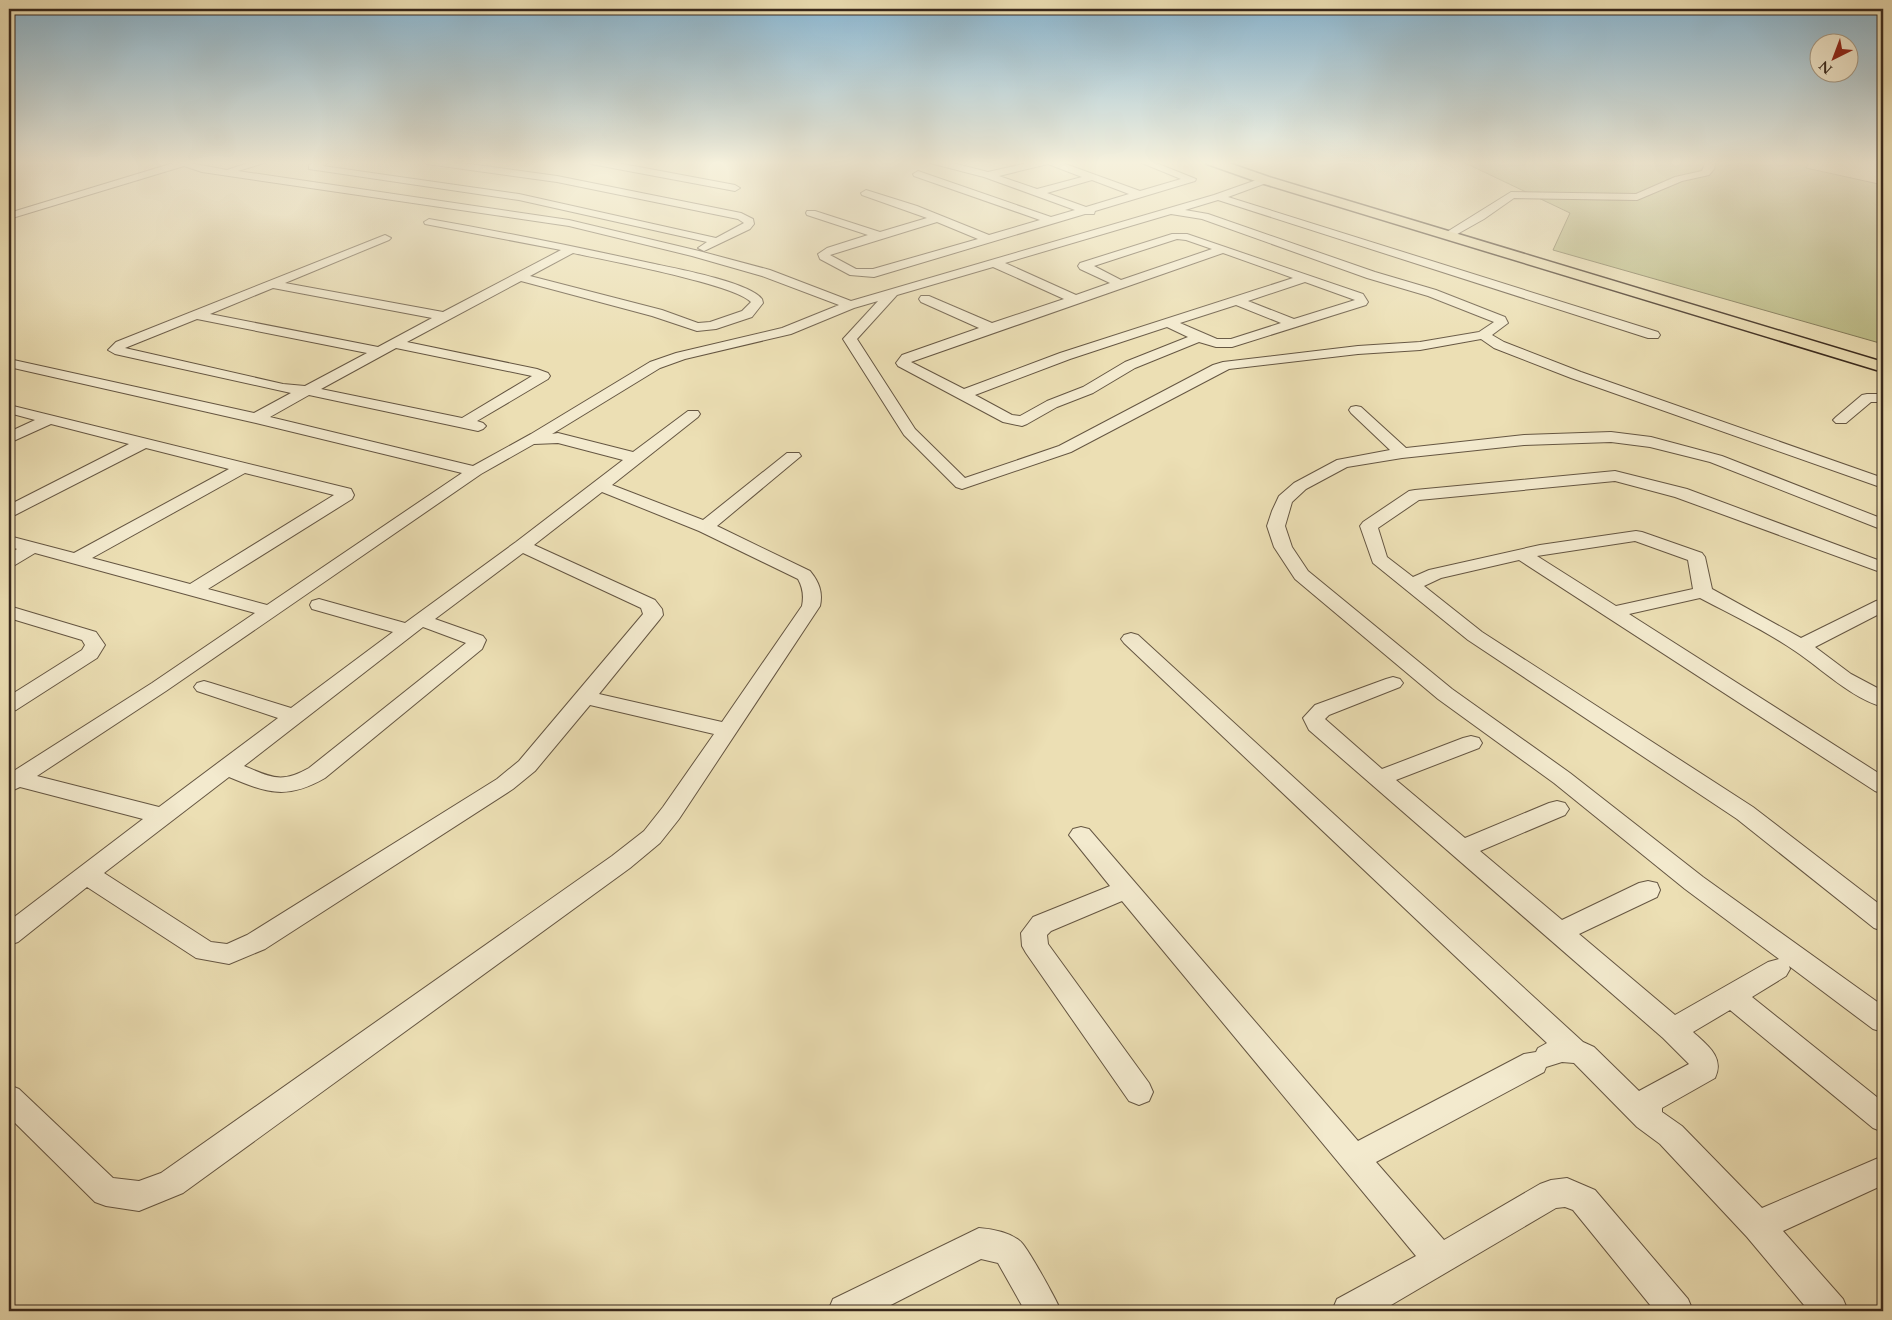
<svg xmlns="http://www.w3.org/2000/svg" width="1892" height="1320" font-family="Cardo,serif">
<rect width="100%" height="100%" fill="#ecdfb4"/>
<filter id="stains"><feTurbulence type="fractalNoise" baseFrequency=".004" numOctaves="4"/><feColorMatrix values="0 0 0 0 .2 0 0 0 0 .09 0 0 0 0 .02 0 0 0 .5 -.17"/></filter>
<radialGradient id="worn" r=".72"><stop offset=".6" stop-color="#630" stop-opacity="0"/><stop offset="1" stop-color="#630" stop-opacity=".3"/></radialGradient>
<path fill="#bec089" stroke="#7b7452" d="M1461 161H1810L1806 168 1883 185V344L1553 250 1570 213Z"/>
<g fill="none" stroke-linecap="round" stroke-linejoin="round">
<g stroke="#655642" stroke-width="2">
<path id="minor" d="M180 161 227 170 254 161H270L238 171 569 220 699 251 770 270 851 301 1214 195 1265 177 1270 180 1269 182 1228 197 1658 332 1660 335 1658 338H1648L1218 200 1185 210 1208 214 1375 272 1436 290 1505 317 1508 323 1492 335 1504 342 1581 372 1883 478V488L1571 378 1494 348 1481 339 1420 350 1358 354 1229 369 1071 452 962 489 956 487 904 435 843 339 878 301 854 308 791 334 685 359 660 368 552 434 558 433 633 452 688 411H698L700 414 698 417 612 485 703 520 787 453H799L801 456 717 526 810 571C819 582 823 592 820 606L679 819 660 843 630 868 183 1193 139 1211 106 1206 95 1202 9 1117V1085L19 1089 113 1178 139 1181 161 1173 612 856 644 831 663 807 714 734 590 705 535 771 513 789 265 949 229 964 196 958 87 887 18 942 9 945V921L143 819 20 787 9 792V774L152 683 255 613 35 553 15 565 9 566V554L17 549 9 546V536L74 553 229 469 146 448 15 515 9 516V505L129 444 51 424 9 443V432L35 420 9 413V405L351 489 354 495 352 499 208 589 267 605 462 473 256 423 9 367V359L254 413 291 393 115 354 108 350 116 342 385 235 391 238 389 240 285 283 443 312 561 250 425 224 424 222 429 219C503 232 577 247 650 263 674 268 749 282 762 299L763 303 752 317 716 329 697 331 652 316 521 281 407 342 537 369 548 373 550 376 548 379 477 421 483 423 486 426 483 429 478 431 309 395 270 417 473 466 531 434 650 362 676 353 782 328 839 305 762 276 692 256 569 226 202 172 184 166 9 219V213ZM1171 214 1202 219 1367 278 1428 296 1494 322 1479 332 1420 342 1358 346 1223 362 1213 365 1059 446 965 478 915 429 857 339 897 295 993 267 1064 299 992 323 929 296H921L919 299 921 302 979 328 902 355 896 363 898 366 1003 422 1022 426 1027 424 1057 407 1093 393 1135 368 1199 342 1216 347H1232L1366 305 1368 302 1363 294 1187 234H1172L1080 263 1078 266 1080 269 1110 283 1076 295 1005 263ZM1177 239 1186 240 1212 249 1121 280 1094 266ZM573 253C605 260 734 284 751 302L742 311 710 322 698 323 662 310 530 276ZM1223 253 1293 278 1060 353 964 389 911 362ZM1305 282 1355 300 1294 319 1248 301ZM273 288 432 318 378 347 210 314ZM1236 305 1281 323 1231 339H1217L1180 323ZM197 319 367 353 305 386 283 384 125 348ZM1167 327 1188 337 1125 362 1083 387 1047 401 1020 416 1012 415 975 395 1070 359ZM396 348 532 376 462 418 321 389ZM558 443 623 460 516 542 405 623 319 599 312 601 310 605 312 609 393 632 291 708 211 683 204 681 197 683 194 687 197 691 278 718 159 807 37 776 166 691 481 474 534 444ZM245 473 334 495 190 584 92 558ZM602 492 699 531 798 579C803 588 804 596 802 606L722 722 599 694 660 619 663 615 662 609 655 600 534 545ZM523 553 641 608 643 614 519 761 497 779 247 935 227 944 211 942 104 873 229 777C267 793 287 800 325 778L482 649 486 640 483 636 435 619ZM423 627 466 643 309 768C281 784 271 777 244 766Z
M318 161H331L323 166 519 194 716 238 744 223 738 219 557 182 427 164 422 161H448L557 176 741 213 753 219 754 224 750 229 704 251 698 248 707 242 519 200 309 169V165Z
M586 161H607L735 185 740 188 735 191 591 164Z
M928 161H945L988 172 1036 161H1057L1140 191 1181 179 1137 161H1151L1196 179 1195 181 1095 211 1094 214H1085L874 277 850 275 820 259 818 254 827 248 868 235 807 215 806 213 807 211H815L880 232 927 218 862 195 861 193 866 190 917 206 989 235 1040 220 914 176 913 174 918 171 1051 217 1075 210 984 177 930 163ZM1048 164 1082 177 1037 189 999 176ZM1092 180 1129 194 1086 207 1047 193ZM937 222 978 239 873 269H856L830 255Z
M1706 161H1716L1714 169 1709 175 1682 181 1637 200 1514 198 1484 219 1452 237 1448 238 1442 235 1511 192 1636 194 1675 177 1702 171Z
M1867 394H1883V402H1871L1846 423H1836L1833 420 1836 417 1862 395Z
M1356 406 1361 407 1406 448 1524 435 1611 432 1651 437 1722 456 1883 519V530L1710 462 1650 447 1611 442 1524 445 1402 458 1347 467 1306 489 1292 502 1285 526 1292 547 1308 571 1452 689 1570 773 1703 877 1883 1006V1032L1873 1029 1789 966 1790 969 1786 976 1752 997 1883 1102V1132L1873 1128 1730 1010 1693 1032C1707 1045 1725 1057 1715 1078L1662 1108V1112L1682 1126 1762 1208 1883 1156V1185L1783 1231 1843 1299 1848 1311H1809L1747 1237 1660 1144 1637 1127 1574 1063 1562 1062 1546 1067 1544 1072 1376 1162 1444 1240 1540 1184 1551 1180 1567 1178 1595 1190 1688 1299 1693 1311H1655L1573 1210 1565 1207 1556 1208 1381 1311H1332L1337 1299 1416 1256 1122 901 1051 931 1047 935 1048 944 1149 1083 1153 1092 1149 1101 1139 1105 1129 1101 1026 953 1022 946 1021 933 1033 917 1110 886 1069 835 1073 829 1081 827 1089 829 1358 1141 1524 1054 1536 1052 1538 1048 1547 1043 1124 643 1121 639 1124 635 1131 633 1138 635 1583 1042 1594 1047 1639 1091 1689 1064 1663 1038 1309 730 1303 718 1315 705 1386 679 1393 677 1400 679 1403 683 1400 687 1329 715 1325 719 1382 769 1463 738 1471 736 1479 738 1482 743 1479 748 1396 780 1465 838 1549 803 1557 801 1565 803 1569 809 1565 815 1480 851 1562 920 1639 883 1648 881 1657 883 1660 890 1657 897 1579 934 1675 1015 1768 962 1779 959 1685 889 1554 783 1438 699 1295 579 1274 547 1267 526 1272 511 1279 496 1294 483 1337 460 1390 450 1351 413 1349 410 1351 407Z
M1615 471 1687 489 1883 562V573L1675 497 1615 481 1419 500 1378 528 1387 557 1413 577 1429 570 1540 545 1636 531 1642 532 1702 553 1705 557 1712 589 1801 638 1876 601 1883 599V612L1815 647 1851 674 1883 691V707C1851 698 1822 669 1795 651 1766 631 1732 615 1700 598L1629 614 1883 776V794L1875 791 1519 560 1441 578 1424 586 1482 632 1753 807 1883 907V931L1874 928 1737 819 1468 640 1373 563 1360 526 1363 522 1409 491 1415 490ZM1635 541 1688 560 1693 589 1616 606 1537 556Z
M9 606 96 632 105 645 97 658 16 710 9 712V696L82 650 85 645 82 640 9 618Z
M979 1228C992 1229 1009 1232 1020 1241 1027 1246 1057 1301 1061 1311H1025L998 1263 981 1259 879 1311H828L833 1299Z"/>
</g>
<g stroke="#38281c" stroke-width="3">
<path id="major" d="M1205 161H1223L1269 177 1883 362V372L1261 183 1207 164Z"/>
</g>
<use href="#minor" fill="#f3eace" fill-rule="evenodd"/>
<use href="#major" fill="#ecdfb4" fill-rule="evenodd"/>
</g>
<linearGradient id="sky" x2="0" y2="1"><stop stop-color="#89b7d3"/><stop offset="0.47" stop-color="#f6f1dd"/><stop offset="1" stop-color="#f6f1dd" stop-opacity="0"/></linearGradient>
<rect width="1892" height="346" fill="url(#sky)"/>
<rect width="1892" height="1320" fill="none" stroke="#ecdfb4" stroke-width="30"/>
<rect x="10" y="10" width="1872" height="1300" fill="none" stroke="#38281c" stroke-width="2.5"/>
<rect x="15" y="15" width="1862" height="1290" fill="none" stroke="#38281c"/>
<g transform="translate(1834 58) rotate(222)"><circle r="24" fill="#f3eace" stroke="#a89c87"/>
<path d="M0-4L9 19L0 12L-9 19Z" fill="#8f2418"/>
<text y="-8" font-size="14" font-weight="bold" text-anchor="middle" fill="#38281c">N</text>
</g>
<rect width="100%" height="100%" filter="url(#stains)"/>
<rect width="100%" height="100%" fill="url(#worn)"/>
</svg>
